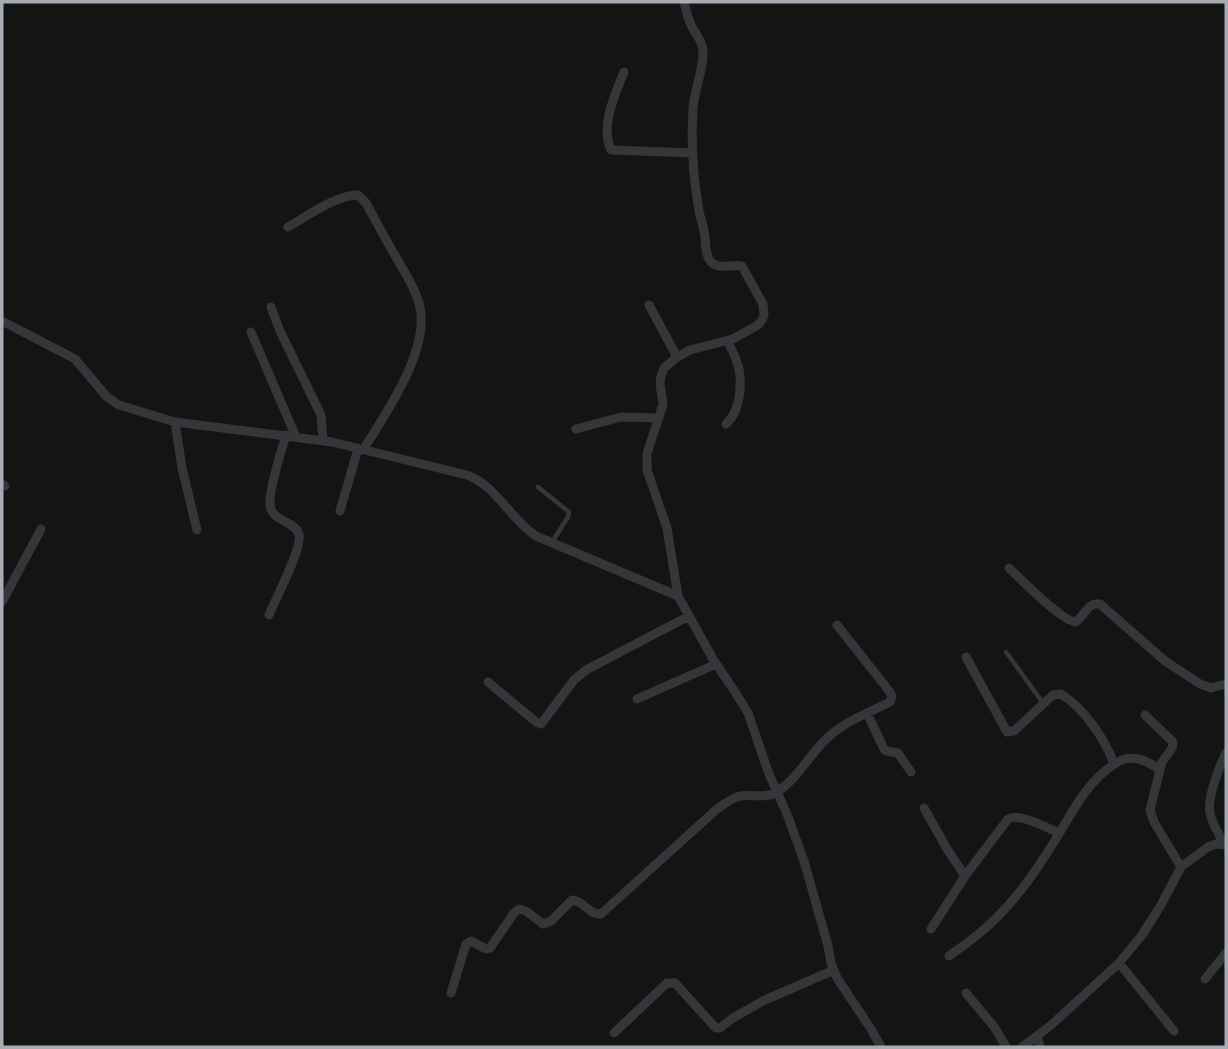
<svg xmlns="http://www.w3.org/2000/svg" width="1228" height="1049" font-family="'Titillium Web',sans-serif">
<rect width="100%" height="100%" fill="#141415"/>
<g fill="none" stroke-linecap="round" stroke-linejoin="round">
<path stroke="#35363a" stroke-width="4.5" d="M538 487 569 512 568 517 552 542
M1006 652 1043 703"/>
<path stroke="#35363a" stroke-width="9" d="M684 2C686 11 688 19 692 27 696 35 703 42 703 51 704 68 694 91 693 109 691 140 693 174 698 205 699 216 704 226 705 237 706 245 705 255 711 262 719 270 732 264 742 266L763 304 764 315 762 320 758 325 733 339 690 350 677 357 664 368 661 376 660 384 663 404 647 454V470L667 528 678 596 713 659 737 695 748 713 769 774 787 814 804 861 828 946 831 963 837 978 871 1029 881 1047
M624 72C615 95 600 125 611 150L693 153
M288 227C307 216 336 195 358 195L366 203C377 223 388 244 400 264 407 276 415 289 419 303 432 348 386 413 363 450
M649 305 677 357
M271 307 280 331 321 415 323 441
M2 321 75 359 107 397 119 405 175 422 332 442 467 475C497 486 510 519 536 536L678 596
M251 332 296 437
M175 422 182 468 197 530
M726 424C740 412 742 386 739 369 737 359 732 350 728 342
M576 429 621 417 659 418
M2 484 5 486
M340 511 358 449
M1009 568C1022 580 1061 621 1076 622 1085 615 1088 602 1100 604L1165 661 1200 684 1211 688 1226 684
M2 602 41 529
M269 615C275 600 303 547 299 534 296 524 280 521 274 514 271 511 270 508 270 504 269 488 281 452 286 435
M966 657 1007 732 1014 731 1053 695 1061 694C1084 708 1105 739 1114 764
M488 682 536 722 541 724 574 680 586 670 689 616
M637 699 716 664
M867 713 884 749 886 751 898 753 911 772
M1145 715 1173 742 1172 748 1162 762 1150 810 1154 822 1181 867
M924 808 947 849 965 876
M1224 844C1219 834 1212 824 1210 813 1207 798 1219 767 1226 753
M931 929 965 876 1008 819C1021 813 1045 827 1059 833
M949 956C984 932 1008 910 1033 874 1042 861 1051 847 1059 834 1074 808 1090 779 1116 763 1131 753 1146 760 1160 770
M1119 963 1174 1031
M1205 979 1226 953
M451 993 466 944 471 941 486 949 490 948 514 913 519 909 526 911 543 924 551 921 572 900C584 901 589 915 601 914L717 809C724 804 732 798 740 796 752 794 767 799 777 792 797 779 809 756 825 740 843 722 868 713 890 702L892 696 890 692 837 625
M966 993 995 1028 1006 1047
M614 1033 667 983H675L713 1025 716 1028H720L733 1018 765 1000 834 970
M1037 1036 1040 1047
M1022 1047 1050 1026 1119 963 1142 935 1161 905 1181 867 1208 847 1216 844 1226 845"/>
</g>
<rect width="1228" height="1049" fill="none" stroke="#a7abb4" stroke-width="7"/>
</svg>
